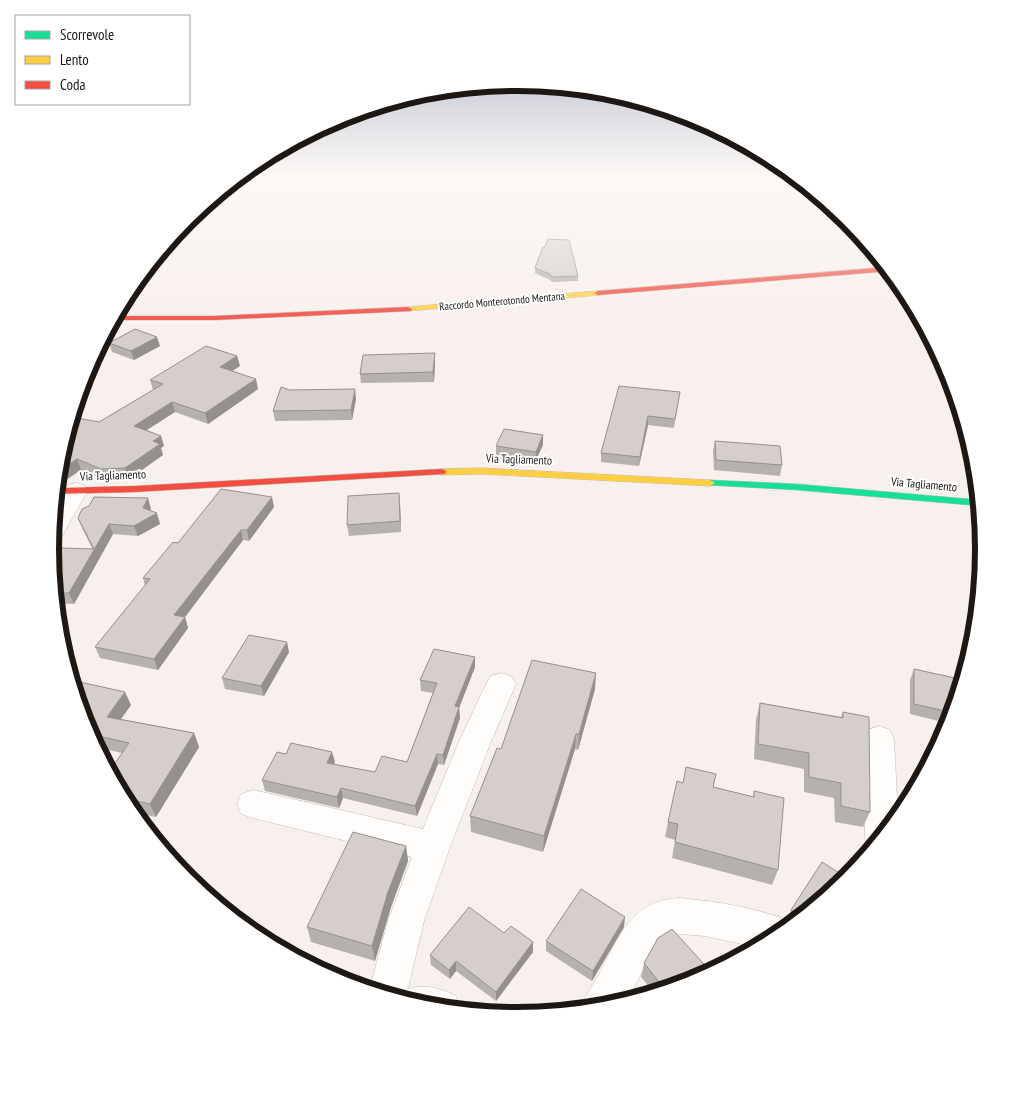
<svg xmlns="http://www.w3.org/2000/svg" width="1035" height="1099" font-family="'PT Sans Narrow',sans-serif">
<rect width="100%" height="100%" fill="#f8f0ec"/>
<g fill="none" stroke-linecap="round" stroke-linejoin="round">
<g stroke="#c2bbb8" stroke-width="1">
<path id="street" d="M76 483 84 485 88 490 61 538 51 540 54 508 68 485Z
M501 673 511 676 516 684 490 744 450 847 424 921 408 989C423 983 441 989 455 995L461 1009 460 1011 426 1008 369 991 388 921 412 857 253 818 241 814 237 804 241 794 253 790 423 829 458 744 486 684 491 676Z
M879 726 890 730 894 739 898 819 873 850 870 849 865 838 864 739 868 730Z
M679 898C714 901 752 907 784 919L788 929 777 938 760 948 705 936 669 933 653 951 626 1003 608 1008 581 1011C581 999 592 987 598 976 619 939 630 900 679 898Z"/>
</g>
<g stroke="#c2bbb8" stroke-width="1">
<path id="fast" d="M710 480 797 484 980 500 981 506 797 490 706 485 705 483Z"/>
</g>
<g stroke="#c2bbb8" stroke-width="1">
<path id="slow" d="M598 291 602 293 601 295 408 311 404 309 408 307Z
M481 468 710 480 715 483 710 486 481 474 441 475 436 472 441 469Z"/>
</g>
<g stroke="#c2bbb8" stroke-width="1">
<path id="jam" d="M887 267 891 271 598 295 594 293 598 291Z
M408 307 412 309 411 311 214 320H113L115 316H214Z
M441 469 445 470 446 472 445 474 135 492 55 494 56 488 135 486Z"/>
</g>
<use href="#street" fill="#fefdfc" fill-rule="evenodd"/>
<use href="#fast" fill="#16e098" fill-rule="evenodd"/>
<use href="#slow" fill="#ffcf43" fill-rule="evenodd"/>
<use href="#jam" fill="#f24e42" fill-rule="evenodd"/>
</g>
<path fill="#b7b1ae" d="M535 268 578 276V281L552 282 550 280 535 273Z
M109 343 160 346 134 360 112 352Z
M237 356 240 366 232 371 258 389 208 424 175 412 147 430 161 436 164 446 161 448 163 455 129 479 105 480 81 470 64 481 57 478 59 458 99 422 153 390 150 380Z
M435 363 434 382 361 383 360 374Z
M290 390 356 399 352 420 275 421 273 411Z
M680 392 674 428 648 425 639 466 601 462V453Z
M543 435V445L535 462 496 456V446Z
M715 441 782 465 780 476 714 470 713 451Z
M400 503 401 532 349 536 347 525Z
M274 507 249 541 243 540 185 617 188 628 158 670 100 658 95 647 145 586 143 578 178 543Z
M151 509 150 511 160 524 138 536 113 534 74 604 55 603 52 565 92 548 82 528 78 518Z
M289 652 264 696 225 689 222 678Z
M475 657V667L459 708 460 718 444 765 438 764 417 816 343 798 339 808 265 791 262 780 335 762 334 764 375 772 407 762 433 693 421 691 420 680Z
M914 669 964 680 951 724 910 714V680Z
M595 689 578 750 575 749 543 852 471 832 470 816 501 749Z
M760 703 841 717 843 712 870 812 863 827 835 822 834 798 804 792V769L754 759 756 719Z
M131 705 121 719 194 733 199 747 156 817 131 812 129 809 109 772 122 753 96 747 85 728Z
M686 767 713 787 753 797 754 791 778 870 772 885 672 858 675 840 665 837 668 822 683 783Z
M406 846 408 861 391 907 375 961 311 942 307 927Z
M848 880 794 925 787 920 791 910Z
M624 927 592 981 546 951V941Z
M504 933 533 942V952L496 1001 456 971 450 979 431 965 430 955Z
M644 963 696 982 655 994 641 977Z"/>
<path fill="#95908d" d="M157 337 160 346 134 360 131 351Z
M435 353V363L434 382 433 372Z
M237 356 240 366 222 377 220 367Z
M256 379 258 389 208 424 205 413Z
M355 389 356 399 352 420 351 410Z
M172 402 175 412 137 436 134 426Z
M648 416V425L639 466 640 457Z
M543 435V445L535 462 536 452Z
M161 436 164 446 161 448 163 455 129 479 125 468 153 441Z
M77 459 81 470 64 481 60 470Z
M399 493 400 503 401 532 400 521Z
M272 497 274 507 249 541 247 530Z
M148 498 151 509 146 518 143 508Z
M157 513 160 524 138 536 134 526Z
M109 524 113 534 74 604 69 593Z
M241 530 243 540 185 617 188 628 158 670 154 659 174 615Z
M60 632 65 642 61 647 59 640 58 634Z
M287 642 289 652 264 696 261 686Z
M475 657V667L459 708 460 718 444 765 443 755 455 706Z
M596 673 595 689 578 750 579 734Z
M125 692 131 705 113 730 107 717Z
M194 733 199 747 156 817 150 804Z
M576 734 575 749 543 852 544 836Z
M332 752 335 762 329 774 327 763Z
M437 754 438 764 417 816 415 806Z
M341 788 343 798 339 808 337 797Z
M406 846 408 861 391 907 375 961 372 946 388 892Z
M625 917 624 927 592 981 593 971Z
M533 942V952L496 1001V992Z
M456 961V971L450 979 449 970Z"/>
<path fill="#d5ceca" stroke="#95908d" d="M548 239 569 240 578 276 552 277 550 274 535 268 543 247H545Z
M135 329 157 337 131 351 109 343Z
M206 346 237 356 220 367 256 379 205 413 172 402 134 426 161 436 153 441 160 444 125 468 101 469 77 459 60 470 58 469 59 458 72 417 99 422 163 384 150 380Z
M435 353 433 372 360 374 363 355Z
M619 386 680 392 675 419 648 416 640 457 601 453Z
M281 387 290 390 355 389 351 410 273 411Z
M504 429 543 435 536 452 496 446Z
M715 441 780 446 782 465 716 460Z
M221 489 272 497 247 530H241L174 615 185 617 154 659 95 647 150 579 143 578 173 542 178 543Z
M399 493 400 521 347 525 348 496Z
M94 497 148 498 143 508 157 513 134 526 109 524 69 593H54L52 565 62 548 94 549 78 518 82 509 89 506Z
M249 635 287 642 261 686 222 678Z
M434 649 475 657 455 706 459 707 443 755 437 754 415 806 341 788 337 797 262 780 277 752 286 754 291 743 332 752 327 763 375 772 382 756 407 762 437 683 420 680Z
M532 660 596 673 579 734H576L544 836 470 816 497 748 501 749Z
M914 669 964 680 954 713 914 704Z
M71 680 125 692 107 717 194 733 150 804 123 798 109 772 129 743 89 734 85 728Z
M760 703 843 718V712L869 717 870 812 841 806V783L809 777V753L758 744Z
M686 767 716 774 713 787 754 797V791L784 798 778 870 675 842 678 824 668 822 677 781 683 783Z
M353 832 406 846 388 892 372 946 307 927Z
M822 862 849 879 802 918 791 910Z
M581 889 625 917 593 971 546 941Z
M469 907 504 933 511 926 533 942 496 992 456 961 449 970 430 955Z
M672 929 712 973 696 982 666 991 644 963 658 938Z
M743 954 744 956 719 969Z"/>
<linearGradient id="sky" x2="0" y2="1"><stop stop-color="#a4acbf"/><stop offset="0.53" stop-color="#fcf8f6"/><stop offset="1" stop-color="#fcf8f6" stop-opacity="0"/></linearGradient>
<rect width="1035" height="331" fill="url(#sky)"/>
<g text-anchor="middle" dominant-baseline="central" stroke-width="4" stroke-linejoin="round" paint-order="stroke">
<g font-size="11" fill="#1e1815" stroke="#fff">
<text transform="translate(502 301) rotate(-5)">Raccordo Monterotondo Mentana</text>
</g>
<g font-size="12" fill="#1e1815" stroke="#fff">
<text transform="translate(519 459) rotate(2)">Via Tagliamento</text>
<text transform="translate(113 475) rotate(-2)">Via Tagliamento</text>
<text transform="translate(924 484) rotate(5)">Via Tagliamento</text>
</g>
</g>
<path d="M0 0H1035V1099H0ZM59 549a458 458 0 1 1 916 0a458 458 0 1 1-916 0Z" fill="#fff" fill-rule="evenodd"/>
<path fill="none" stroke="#1e1815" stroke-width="6" d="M59 549a458 458 0 1 1 916 0a458 458 0 1 1-916 0Z"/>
<rect x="15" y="15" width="175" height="90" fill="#ffffff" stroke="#a5a3a1"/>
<rect x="25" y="31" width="25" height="8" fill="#16e098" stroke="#a5a3a1"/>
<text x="60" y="40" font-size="15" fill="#1e1815">Scorrevole</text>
<rect x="25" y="56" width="25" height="8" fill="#ffcf43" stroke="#a5a3a1"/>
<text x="60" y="65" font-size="15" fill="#1e1815">Lento</text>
<rect x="25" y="81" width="25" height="8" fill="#f24e42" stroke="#a5a3a1"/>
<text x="60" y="90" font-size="15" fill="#1e1815">Coda</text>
</svg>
